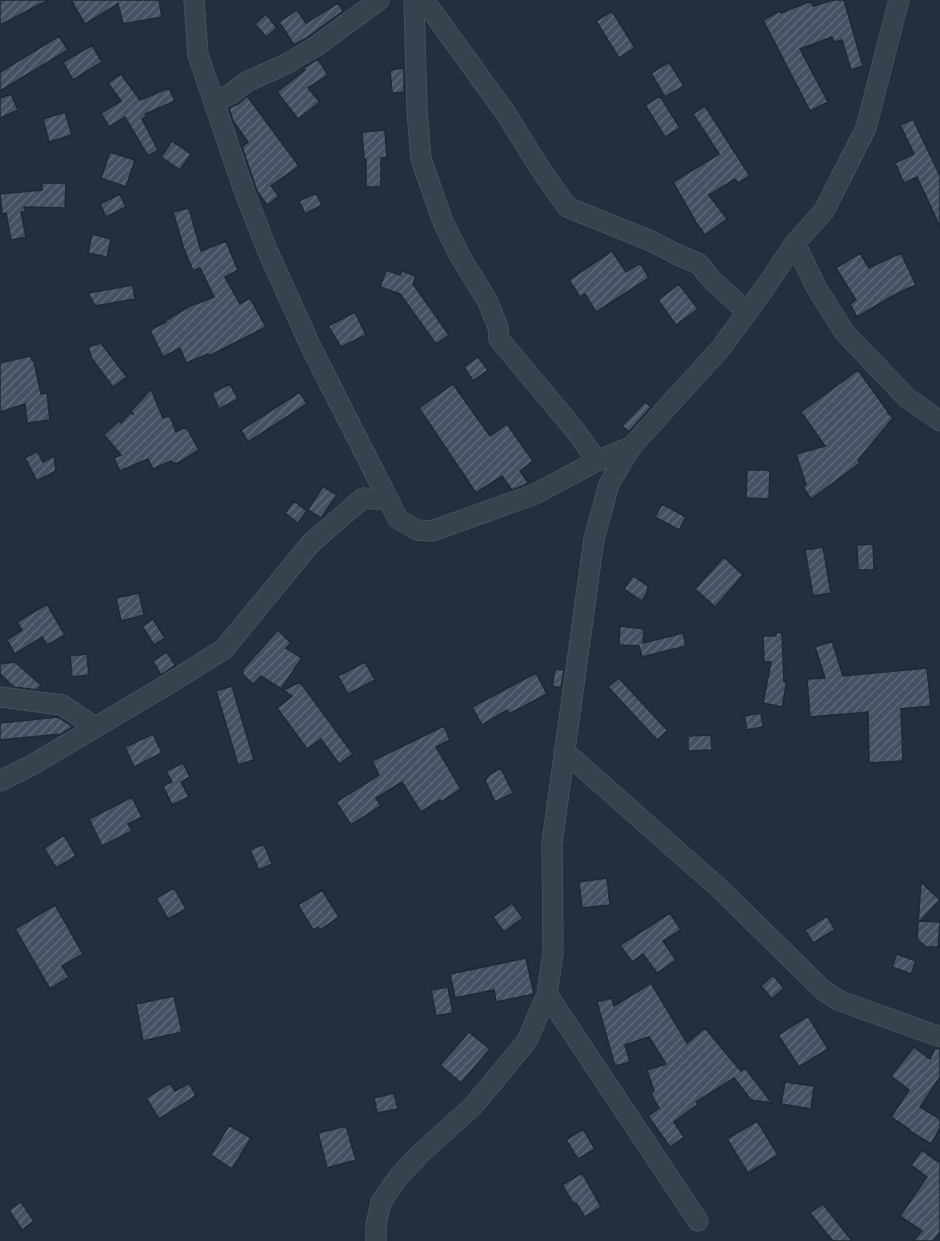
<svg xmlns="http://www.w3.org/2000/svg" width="940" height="1241" font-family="Commissioner,sans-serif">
<defs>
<pattern id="building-hatch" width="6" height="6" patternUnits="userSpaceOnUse" patternTransform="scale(1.5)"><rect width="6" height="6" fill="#455162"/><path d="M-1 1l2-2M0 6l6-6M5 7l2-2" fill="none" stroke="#5d6877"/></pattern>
</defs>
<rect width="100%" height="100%" fill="#242f3e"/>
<path fill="url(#building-hatch)" stroke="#1f2835" stroke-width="1.5" d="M0 0H48L0 25Z
M71 0H159L162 17 123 24 118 4 85 24Z
M833 0H844L863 66 851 70 842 40 834 42 832 37 800 49 828 102 810 111 763 20 780 11 781 13 811 1 813 6Z
M338 3 343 11 308 37 294 45 279 22 297 10 306 23Z
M612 11 635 48 619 58 596 21Z
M266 14 277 28 266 37 255 24Z
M59 36 68 50 0 91V72Z
M92 45 102 62 73 80 63 62Z
M318 59 328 75 308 88 320 102 298 119 277 92 305 70 303 68Z
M669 62 684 86 665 97 651 73Z
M404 68V92L392 93 390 70Z
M121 74 140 100 169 88 175 101 145 114 146 116 142 119 158 150 148 156 125 117 109 127 101 113 121 101 108 83Z
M11 94 18 110 0 118V98Z
M247 96 299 166 271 186 279 196 267 205 257 191 242 147 248 142 233 121 229 108 238 104Z
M660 96 680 128 665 137 645 105Z
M705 106 750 176 738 183 735 179 709 195 727 219 705 235 697 224 673 182 719 154 693 114Z
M65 112 72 135 49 142 43 119Z
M913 119 940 176V227L917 177 904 183 895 163 914 154 900 125Z
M385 130 387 157 381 158V187H366V159H364L362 132Z
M172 141 191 154 180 170 161 157Z
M110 152 135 160 126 187 101 178Z
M42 183H66L65 208 24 207 25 212H21L26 237 11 240 6 213 2 214 0 194 42 190Z
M316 193 322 205 305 214 299 201Z
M120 194 126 207 106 217 100 204Z
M189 208 201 251 226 241 238 270 225 277 240 304 250 298 266 327 209 356 208 354 186 363 180 348 163 357 150 330 166 322 165 321 190 306 214 297 200 268 193 271 184 249 173 212Z
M92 234 111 239 107 257 88 253Z
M612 251 626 272 640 263 649 278 596 312 585 294 580 297 569 280Z
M860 253 869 268 901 253 916 285 896 294 857 317 850 304 856 300 836 268Z
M386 270 400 275 402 271 416 276 413 284 449 335 436 344 400 294 380 287Z
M679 284 698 309 676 325 658 300Z
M133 285 135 299 95 306 88 293Z
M355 312 366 335 341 347 328 326Z
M101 343 127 377 113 387 92 359 88 347Z
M30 356 34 362 41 394 47 393 50 420 27 423 25 404 0 412V363Z
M478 357 488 370 473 381 464 367Z
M858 370 889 413H888L893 418 858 460 860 463 811 499 803 487 806 485 796 454 825 446 801 412Z
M230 384 238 399 219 409 212 393Z
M453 384 490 436 507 424 533 461 520 471 528 482 523 486 512 490 502 476 476 493 419 408Z
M151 389 163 418 170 416 176 432 186 427 199 450 178 463H172L171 461 153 469 148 459 120 471 114 458 121 455 104 435 119 421 121 423 130 413 133 414 131 411Z
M300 392 307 404 248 442 241 430Z
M645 402 651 407 629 432 622 426Z
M37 451 43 462 54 456 56 471 37 481 25 458Z
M747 470H770L769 499 746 498Z
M323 486 337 495 321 518 308 510Z
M294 501 307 511 298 523 285 513Z
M662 504 686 517 679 530 655 517Z
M873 544 874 570H858L857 545Z
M823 547 831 593 813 596 805 550Z
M724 557 743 575 715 607 695 589Z
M633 576 648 586 647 593 642 601 624 589Z
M139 593 144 615 121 621 116 598Z
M47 604 65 635 47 645 42 637 15 654 7 640 22 630 17 622Z
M153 619 165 638 154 645 142 626Z
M620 626 644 629 643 643 683 633 686 646 642 657 639 646 619 645Z
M278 630 291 643 286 648 302 658 281 689 261 676 253 684 243 675V669Z
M776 632 782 633 784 682 787 681 782 707 763 703 771 662H764L763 636H776Z
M832 641 843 676 927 668 931 706 901 709 903 761 869 763 868 712 810 717 807 679 825 678 815 647Z
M167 652 175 665 161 675 153 661Z
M87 654 89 675 72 677 70 656Z
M15 662 41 685 37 690 14 687 0 674V664Z
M365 662 375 680 348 694 338 676Z
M555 669 564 670 561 688 552 686Z
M536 673 547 694 509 714 507 710 482 725 472 707Z
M619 678 667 730V731L657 740 608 687Z
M300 682 353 754 339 764 321 739 307 749 277 708 292 696 283 690Z
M232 686 254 760 238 765 216 691Z
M761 713 763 727 747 730 744 716Z
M58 717 73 727 61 734 0 740V723Z
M444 726 450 740 436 747 461 789 441 802 440 800 421 812 402 782 376 798 381 806 351 825 336 802 379 775 372 761Z
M153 734 162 753 134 767 125 747Z
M711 735 712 750 688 751V736Z
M183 763 190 777 181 782 189 797 172 805 163 786 172 782 166 771Z
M501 768 513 793 495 802 485 780 490 774Z
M132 797 142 817 128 824 132 831 102 846 89 819Z
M64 835 76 856 56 868 44 848Z
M264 844 272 864 259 870 250 850Z
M607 878 610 905 582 908 579 882Z
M921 882 940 900 920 921 940 922 938 947H926L917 939Z
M174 888 186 909 168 919 156 898Z
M322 890 339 917 320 930 318 927 313 930 298 905Z
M512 903 523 918 504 932 493 917Z
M55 905 83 954 62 966 69 977 50 989 15 929Z
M670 913 681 930 663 941 676 960 657 973 643 954 632 962 620 945Z
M827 916 835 930 813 943 805 930Z
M897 954 916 961 911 974 892 967Z
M526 958 534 994 496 1002 494 990 455 998 450 974Z
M773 975 784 988 772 999 761 986Z
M651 983 687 1043 705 1028 741 1071 745 1068 772 1103 751 1100 734 1078 696 1102 698 1104 674 1122 684 1137 670 1147 648 1116 659 1108 651 1094 654 1091 647 1070 666 1064 649 1037 625 1045 630 1062 615 1066 597 1002 612 998 614 1006Z
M448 987 453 1013 436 1016 431 990Z
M174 996 182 1032 143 1041 136 1004Z
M808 1016 828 1049 799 1067 778 1035Z
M469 1032 490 1049 461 1083 440 1065Z
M914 1047 930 1059 935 1048 940 1049V1077L920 1107 940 1119V1128L931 1144 908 1130 909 1129 891 1117 909 1090 891 1076Z
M785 1082 814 1086 811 1109 781 1104Z
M170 1083 175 1091 189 1083 196 1096 159 1119 146 1098Z
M394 1093 398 1109 377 1113 374 1098Z
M757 1121 778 1155 748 1173 727 1139Z
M229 1125 251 1138 232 1169 211 1155Z
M346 1126 356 1160 327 1168 318 1133Z
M583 1129 595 1149 578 1159 566 1140Z
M922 1150 938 1162 940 1159V1233L933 1241H913L922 1231 900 1216 927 1177 911 1165Z
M582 1173 601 1207 585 1217 576 1203 574 1204 562 1185Z
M21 1202 34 1221 22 1230 9 1210Z
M823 1204 852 1241H833L827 1234 810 1213Z"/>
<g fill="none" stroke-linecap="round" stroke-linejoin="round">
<g stroke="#565f6c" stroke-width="21">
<path id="minor" d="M194 0 198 55 245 193 268 252 311 347 398 519 417 530 432 531 535 494 597 461 631 447
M414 0 417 110 421 159 443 222 461 258 487 300 498 327 499 339 575 430 597 461
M424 0 505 112 538 165 567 207 651 241 676 254 699 264 713 281 747 312
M215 107 220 99 231 94 246 82 286 64 315 47 379 0
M795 243 816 287 845 333 907 398 940 421
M0 697 62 705 95 727
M564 751 719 888 823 990 838 1000 940 1037
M0 781 32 765 170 683 224 649 311 543 363 498 388 500
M547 994 698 1221
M376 1241V1225L381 1202 400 1175 422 1152 473 1106 527 1041 547 994 553 953 552 843 594 539 609 484 631 447 721 348 764 289 795 243 824 211 866 128 899 0"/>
</g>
<use href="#minor" stroke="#38414e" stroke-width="20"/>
</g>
</svg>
